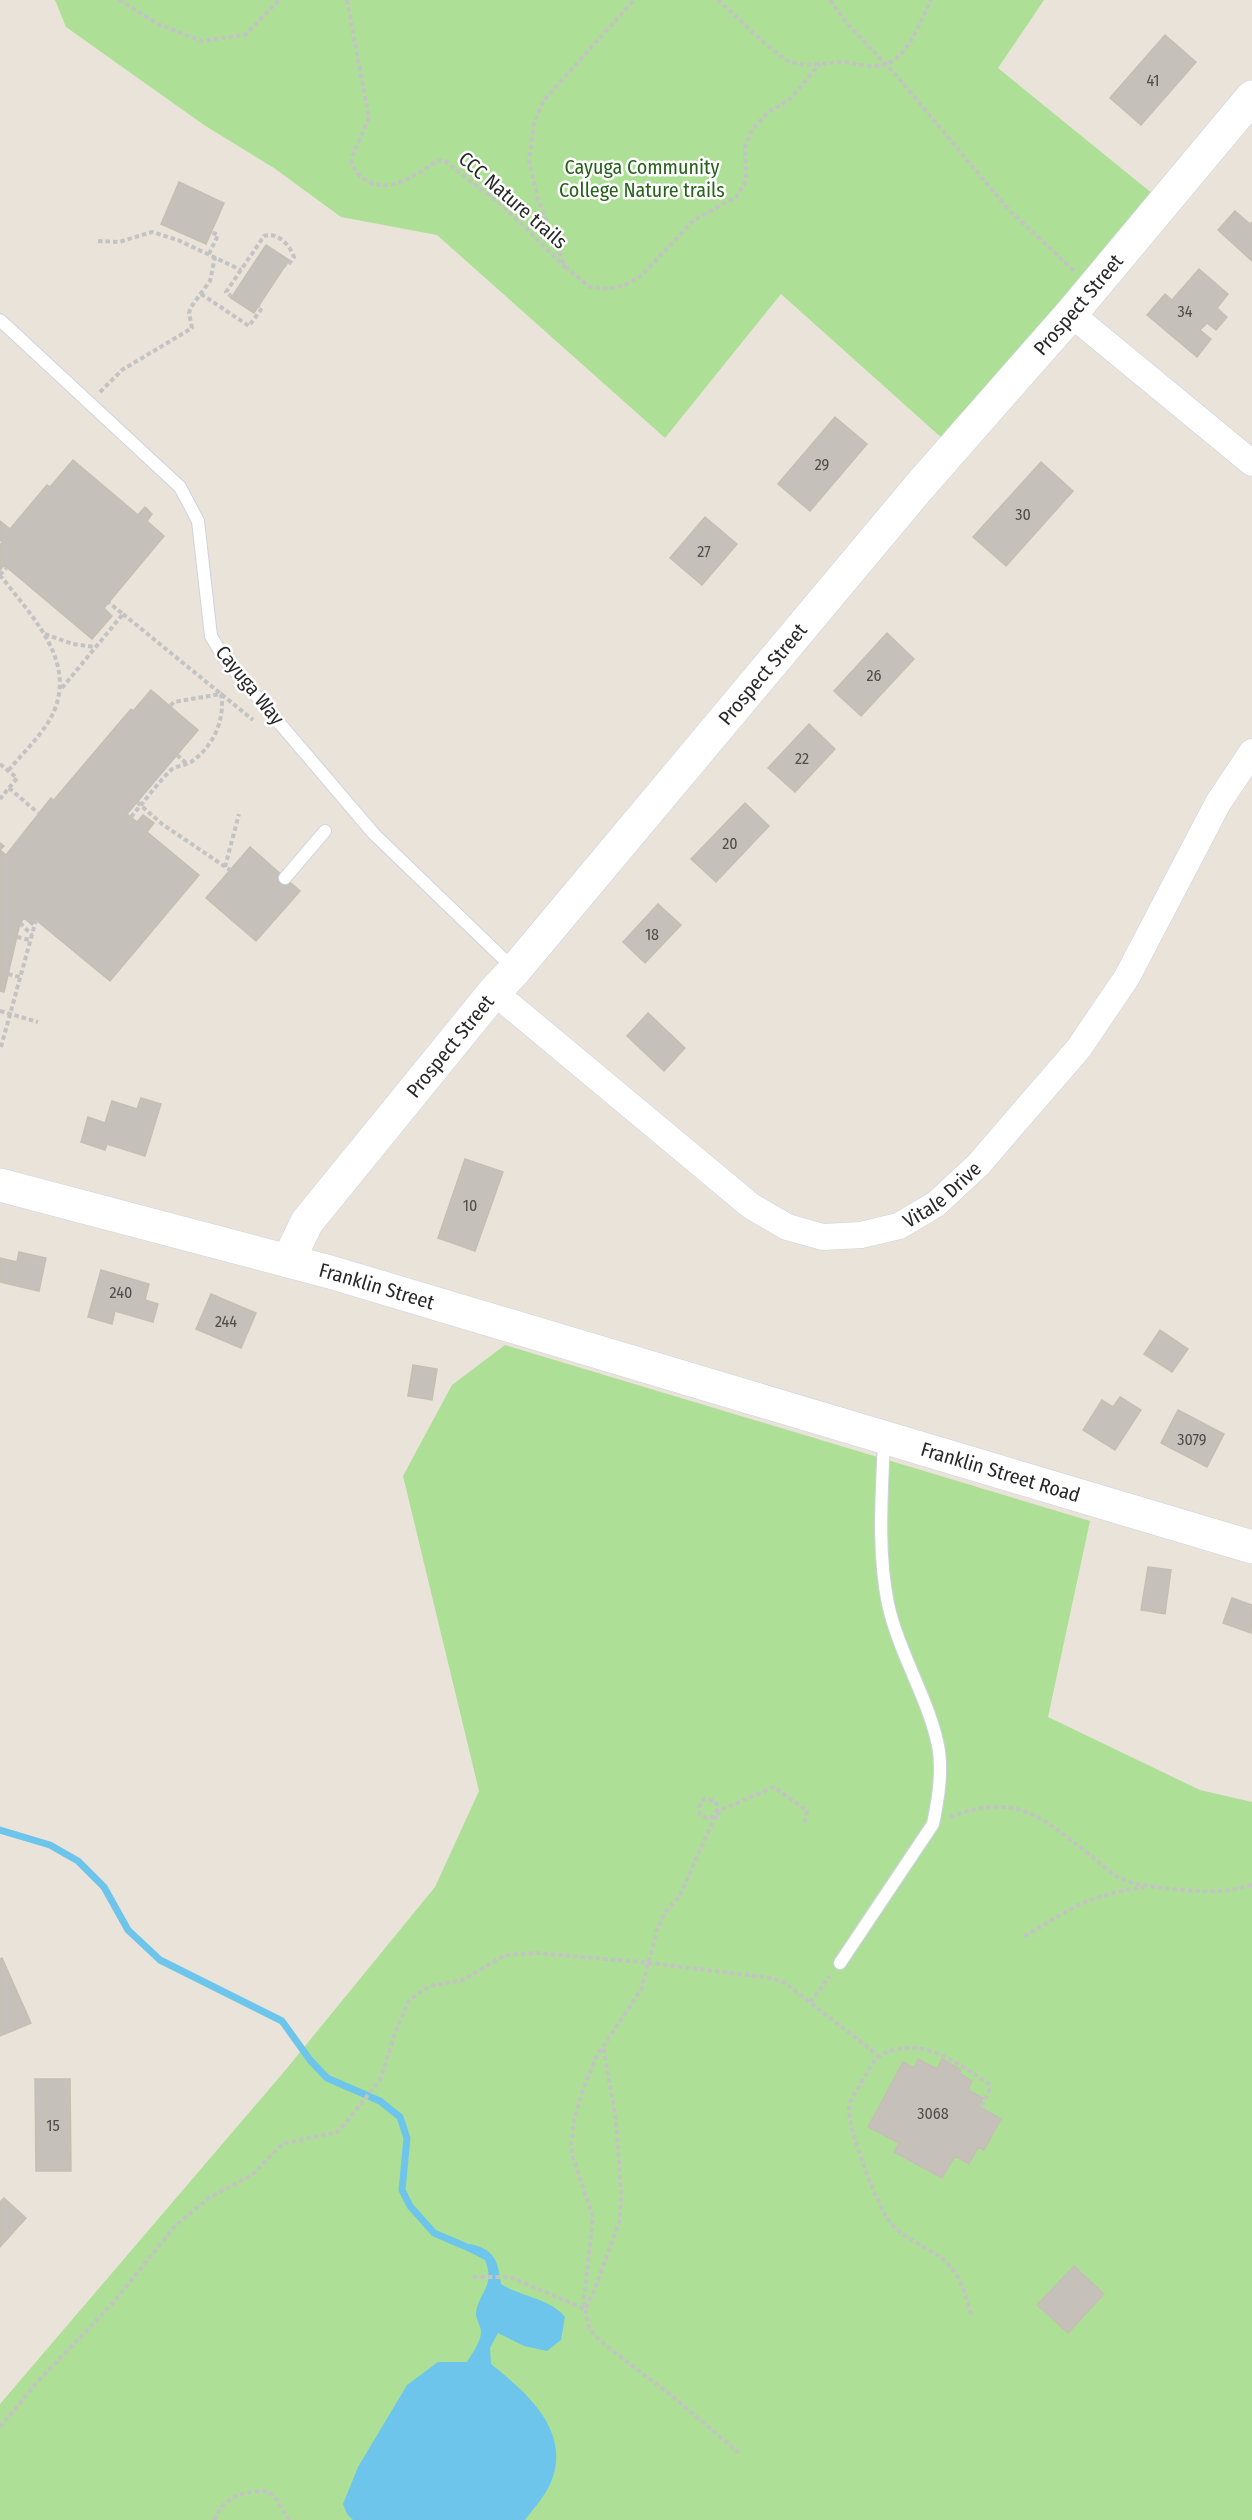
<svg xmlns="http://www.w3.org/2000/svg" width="1252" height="2520" font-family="'Fira Sans Condensed',sans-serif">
<rect width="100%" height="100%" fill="#eae3d9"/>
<path fill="#ade096" d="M55 0H1044L998 68 1164 203 953 448 781 294 665 438 437 235 341 217 274 168 204 125 66 27Z
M505 1345 1090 1521 1048 1717 1200 1790 1252 1802V2520H0V2404L283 2073 435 1887 479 1791 403 1476 452 1385Z"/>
<path fill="#6dc5eb" d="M471 2244C495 2250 498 2261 501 2284 521 2297 550 2298 565 2317L561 2340 547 2351 524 2346 498 2333 490 2348 491 2364C526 2392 572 2431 551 2482 546 2495 534 2508 525 2520H353L347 2514 343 2504 358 2467 407 2385 438 2362H467C472 2353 481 2342 481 2332 481 2326 476 2320 476 2314 478 2292 496 2287 485 2260L466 2250Z"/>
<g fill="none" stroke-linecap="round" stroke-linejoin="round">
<path stroke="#6dc5eb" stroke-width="7" d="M0 1830 50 1845 78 1861 104 1887 128 1930 160 1960 282 2021 310 2060 327 2078 380 2101 400 2117 407 2138 402 2190 410 2206 434 2233 476 2251"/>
</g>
<path fill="#c5c0b9" stroke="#c5bfb3" stroke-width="1.5" d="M1165 35 1196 62 1141 125 1110 98Z
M179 182 224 203 206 244 161 224Z
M1235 211 1250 224 1252 222V261L1218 230Z
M266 245 289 260 254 313 231 298Z
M1199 269 1228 294 1217 308 1227 317 1216 330 1207 323 1200 330 1211 339 1197 357 1147 315 1165 294 1172 300Z
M835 417 867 444 810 511 778 484Z
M73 460 138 515 145 507 152 514 147 521 164 536 104 608 112 616 92 639 4 565 0 570V545L2 542 0 540V521L10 529 47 485 50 487Z
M1041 462 1073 491 1006 566 973 537Z
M705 517 737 544 702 585 670 558Z
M887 633 914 659 861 716 834 691Z
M151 690 198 730 127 814 137 822 143 815 154 823 147 832 199 875 110 981 36 920 32 925 24 918 20 923 4 992 0 991V843L4 846 0 850 6 855 51 798 53 801 131 709 133 711Z
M809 724 835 749 795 792 768 768Z
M745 803 769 826 716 882 691 859Z
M250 847 300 891 256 941 206 898Z
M658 904 681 925 645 963 623 942Z
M648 1013 685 1048 664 1071 627 1036Z
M141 1098 161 1104 145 1156 107 1144 105 1150 81 1142 88 1117 105 1123 112 1101 137 1109Z
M465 1159 503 1172 475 1251 438 1238Z
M19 1252 46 1258 39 1291 0 1282V1258L17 1262Z
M101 1270 149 1284 145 1300 158 1304 153 1322 115 1311 112 1324 88 1317Z
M211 1294 256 1313 241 1348 196 1329Z
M1160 1330 1188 1349 1172 1372 1144 1354Z
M413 1365 437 1369 432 1400 408 1396Z
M1120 1397 1141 1410 1115 1450 1083 1430 1102 1400 1113 1407Z
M1178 1410 1224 1434 1207 1467 1161 1443Z
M1148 1567 1171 1570 1165 1614 1141 1610Z
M1232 1598 1252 1605 1251 1633 1223 1623Z
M2 1958 31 2023 0 2036V1959Z
M918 2059 937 2069 942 2059 961 2070 959 2073 972 2081 968 2090 983 2098 978 2106 1001 2119 984 2150 978 2147 969 2164 955 2156 942 2178 894 2152 899 2143 868 2127 903 2062 914 2068Z
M35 2079H70L71 2171H36Z
M4 2198 26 2218 0 2247V2202Z
M1074 2266 1104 2294 1068 2333 1037 2305Z"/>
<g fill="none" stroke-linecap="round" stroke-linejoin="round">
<g stroke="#cfd2e1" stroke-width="14">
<path id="lane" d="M0 320 180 487 198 521 211 636 224 658 374 834 514 969
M285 878 325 831
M840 1963 933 1824C938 1800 942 1776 939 1751 931 1703 899 1654 888 1604 877 1549 882 1494 884 1439"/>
</g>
<g stroke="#cfd2e1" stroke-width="27">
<g id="street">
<path d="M1071 314 1252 463"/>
<path id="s1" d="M494 992 751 1206 787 1227 823 1237 861 1235 899 1226 936 1204 978 1165 1079 1048 1127 977 1218 803 1252 752"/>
</g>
</g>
<g stroke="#cfd2e1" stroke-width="34">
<g id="secondary">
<path id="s2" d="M0 1185 330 1272 1252 1547"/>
<path id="s3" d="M288 1261 307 1222 494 992 515 970 919 487 1071 314 1252 97"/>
</g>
</g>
<path stroke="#c3c3c3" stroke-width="4" stroke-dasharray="4.5 3" stroke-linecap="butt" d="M119 0 158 24 201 41 245 35 279 0
M347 0 369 118 352 157C351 165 353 168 358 174 384 199 412 177 437 161L444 160 505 208 565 267 538 200 529 160 534 122 544 100 634 0
M718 0C733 13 776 57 791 62 808 68 825 62 842 62 853 63 867 67 879 66 907 62 920 22 931 0
M830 0 845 21 896 75 1008 209 1074 271
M98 241 119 242 152 232 178 240 241 270
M209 254 218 235 211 232
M565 267 590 287 608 289 625 285 642 275 694 220 736 197 746 181 745 147 752 130 768 112 789 100 820 64
M201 294 249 326 262 308 259 306
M232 297 226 292 264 236C278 232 289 244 294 257L287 266 285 265
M100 392 122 370 192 328 189 313 191 307 210 281 215 257
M0 575C32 617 82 665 49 721 38 739 21 755 8 771
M0 575 7 567
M123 614 253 720
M45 634 73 644 95 647
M62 688 123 614 108 602
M177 755 187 764
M0 764 17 778 0 799
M9 788 38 813
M137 802 162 824 230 870
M131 817C144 802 156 785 170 771 175 766 184 766 191 762 212 748 226 720 221 694L174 702 170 706
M225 867 239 814
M20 923 32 935
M17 937 30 940
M8 974 20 977
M0 1011 38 1022
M1 1047 36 920
M950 1817C1016 1792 1041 1816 1091 1856 1102 1864 1112 1875 1124 1880 1139 1887 1203 1893 1220 1891 1231 1891 1242 1887 1252 1885
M1024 1936C1044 1926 1061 1913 1081 1904 1102 1895 1122 1890 1144 1887
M810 2002 830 1976
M473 2277H510L585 2309 594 2291 620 2220 621 2192 616 2120 603 2046
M971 2314C967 2300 963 2284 954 2271 939 2249 906 2243 890 2222 877 2205 847 2128 849 2107 850 2099 857 2090 861 2083 877 2057 876 2051 908 2048 933 2045 969 2070 989 2084V2091L981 2107
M0 2427 38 2381 113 2303 175 2226 210 2197 252 2175 279 2147 286 2143 337 2132 348 2120 380 2080 395 2033 409 2000 430 1986 463 1980 505 1955 536 1953 641 1962 771 1978 785 1983 879 2056
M739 2453 677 2400 608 2347 594 2335 588 2325 584 2299 593 2217 573 2158 571 2145 574 2120 583 2090 596 2057 641 1990 657 1930 665 1912 679 1897 715 1817 718 1807 714 1800 704 1799 699 1807 700 1815 707 1818 715 1817 723 1809 774 1787 807 1811 804 1824
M214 2520C224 2496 243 2491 267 2491L276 2499 289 2520"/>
<use href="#lane" stroke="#fff" stroke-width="12"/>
<use href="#street" stroke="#fff" stroke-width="26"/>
<use href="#secondary" stroke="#fff" stroke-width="33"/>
</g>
<g text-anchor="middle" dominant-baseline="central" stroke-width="5" stroke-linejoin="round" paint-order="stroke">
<g font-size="16" fill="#4f4e4c">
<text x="1153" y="80">41</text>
<text x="1185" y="311">34</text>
<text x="822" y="464">29</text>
<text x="1023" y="514">30</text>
<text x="704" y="551">27</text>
<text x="874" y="675">26</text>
<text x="802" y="758">22</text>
<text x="730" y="843">20</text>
<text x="652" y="934">18</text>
<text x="470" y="1205">10</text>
<text x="121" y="1292">240</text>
<text x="226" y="1321">244</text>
<text x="1192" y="1439">3079</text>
<text x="933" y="2113">3068</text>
<text x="53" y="2125">15</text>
</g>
<g font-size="20" fill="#27621b" stroke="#fff">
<text x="642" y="167">Cayuga Community<tspan x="642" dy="23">College Nature trails</tspan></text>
</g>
<g font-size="20" fill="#282828" stroke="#fff">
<text transform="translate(513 200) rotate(41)">CCC Nature trails</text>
<text stroke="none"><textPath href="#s3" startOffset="1242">Prospect Street</textPath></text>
<text stroke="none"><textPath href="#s3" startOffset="756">Prospect Street</textPath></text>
<text transform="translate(250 685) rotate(51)">Cayuga Way</text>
<text stroke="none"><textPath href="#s3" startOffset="270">Prospect Street</textPath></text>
<text stroke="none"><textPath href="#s1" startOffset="544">Vitale Drive</textPath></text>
<text stroke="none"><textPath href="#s2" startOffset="390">Franklin Street</textPath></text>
<text stroke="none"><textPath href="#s2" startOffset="1041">Franklin Street Road</textPath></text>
</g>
</g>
</svg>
